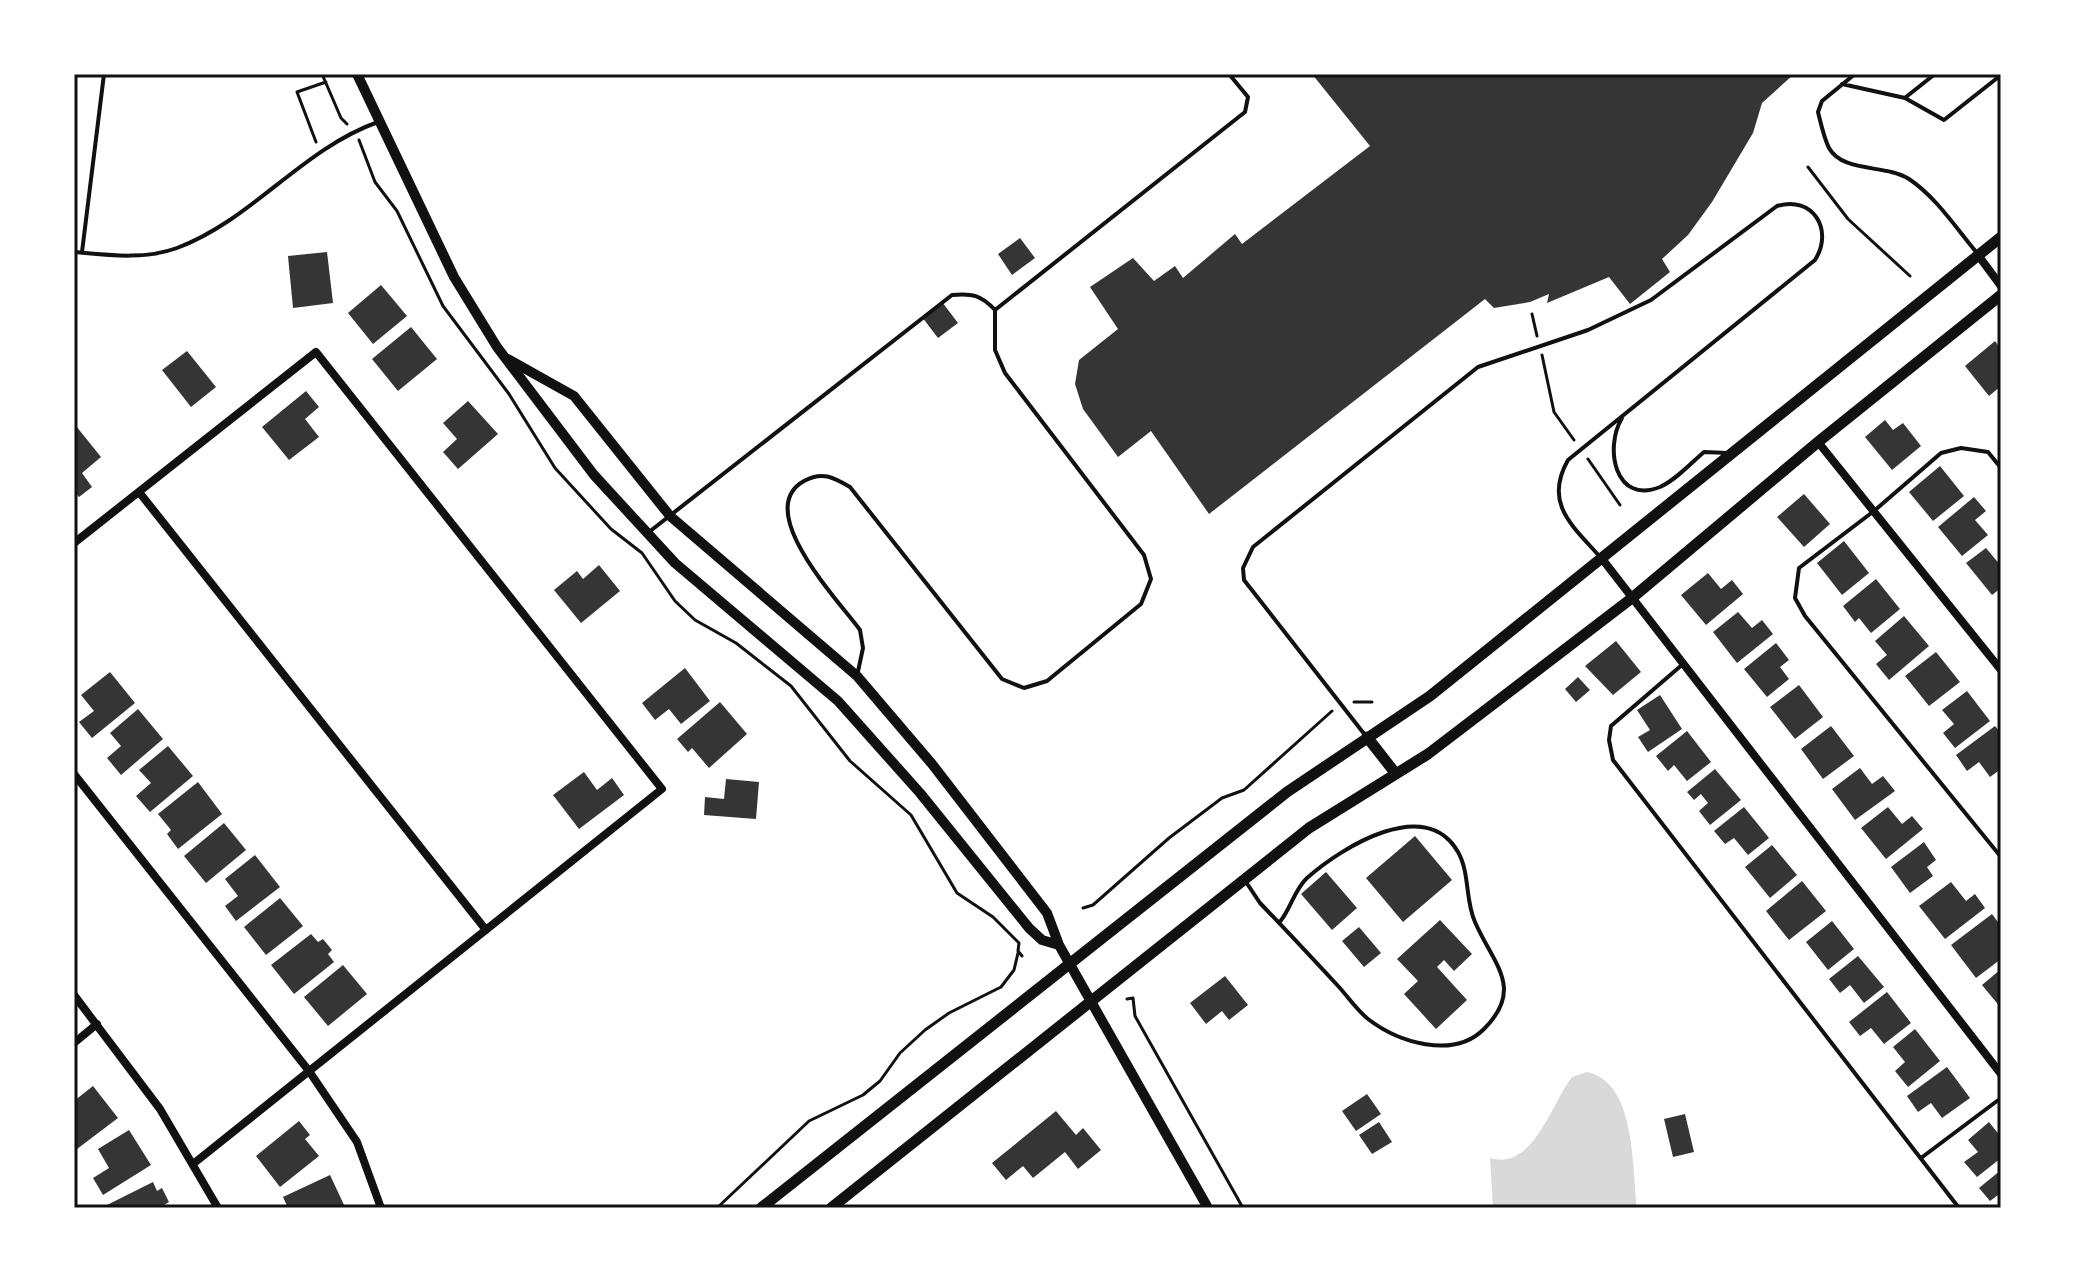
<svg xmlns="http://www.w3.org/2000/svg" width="2075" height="1282" font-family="'Sofia Sans Condensed',sans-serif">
<rect width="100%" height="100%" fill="#fff"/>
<path fill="#d9d9d9" d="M1587 1072C1636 1082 1632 1167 1637 1208H1493L1490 1158C1533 1171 1551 1104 1572 1077Z"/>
<path fill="#353535" d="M1312 74H1794L1762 103 1753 133 1712 202 1688 235 1662 259 1670 272 1630 304 1609 277 1547 303 1549 294 1530 302 1494 308 1485 299 1209 514 1151 431 1118 457 1083 409 1075 384 1079 360 1118 329 1090 287 1133 258 1154 281 1175 266 1183 278 1235 234 1242 244 1370 146Z
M1020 238 1035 258 1012 275 998 254Z
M327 252 333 303 293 308 288 256Z
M381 285 407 316 373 344 348 313Z
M942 302 958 323 938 338 922 317Z
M411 327 437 359 398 391 372 359Z
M1995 341 2001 349V386L1989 396 1965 366Z
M187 351 216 387 191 407 162 370Z
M306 391 319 407 305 419 319 437 289 460 262 427Z
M468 401 498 434 458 469 443 452 457 439 443 423Z
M1885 420 1893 430 1903 423 1921 446 1892 470 1865 437Z
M76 426 101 457 82 473 92 487 79 497 74 491Z
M1940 466 1964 496 1933 521 1909 492Z
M1804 494 1830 524 1804 547 1777 517Z
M1974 497 1986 511 1975 520 1988 535 1962 556 1938 527Z
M1844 541 1869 573 1842 595 1817 563Z
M1986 548 2001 566V588L1992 595 1966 563Z
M599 565 620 591 581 623 554 590 577 571 583 579Z
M1708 573 1721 589 1732 580 1743 594 1706 625 1681 595Z
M1876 579 1900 609 1871 633 1859 618 1855 622 1843 606Z
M1738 612 1752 628 1762 620 1773 634 1737 663 1713 632Z
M1904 616 1929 646 1889 680 1876 664 1887 655 1875 641Z
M1616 641 1641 672 1613 695 1585 666Z
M1776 643 1789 660 1780 667 1789 679 1767 697 1744 669Z
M1936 652 1960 682 1929 706 1905 676Z
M685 668 710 701 681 724 669 709 655 720 642 703Z
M110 672 135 703 92 738 79 722 94 711 81 695Z
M1578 677 1590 690 1576 702 1565 689Z
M1799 685 1823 717 1795 739 1770 707Z
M1967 691 1990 721 1955 748 1943 733 1954 724 1942 710Z
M1660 695 1682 729 1648 752 1638 737 1650 730 1637 710Z
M720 702 747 734 709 768 692 748 688 752 677 739Z
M138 709 163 739 121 775 107 758 121 746 110 733Z
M1831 726 1854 756 1823 779 1801 749Z
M1995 726 2001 733V769L1990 777 1979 762 1967 771 1956 755Z
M1687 731 1711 762 1687 781 1674 765 1668 771 1656 756Z
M168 746 193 776 150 812 136 796 151 783 139 770Z
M1860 768 1872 784 1883 776 1895 791 1855 820 1832 789Z
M1715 769 1741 800 1710 825 1699 811 1708 803 1701 794 1694 800 1687 792Z
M584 772 597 790 612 778 624 795 579 829 553 795Z
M726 779 759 782 756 819 704 815 705 797 724 799Z
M198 782 222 814 178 849 167 834 171 830 158 814Z
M1744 807 1769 838 1748 855 1734 838 1725 844 1714 831Z
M1888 807 1902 824 1912 816 1923 829 1886 859 1861 828Z
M224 823 246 850 206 883 184 856Z
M1415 836 1452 880 1403 922 1366 878Z
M1924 842 1936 860 1927 867 1933 876 1910 893 1891 867Z
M1772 845 1797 875 1770 898 1745 867Z
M255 855 280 887 236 921 225 906 238 896 225 879Z
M1326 872 1357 908 1332 930 1301 894Z
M1802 881 1826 911 1789 940 1766 911Z
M1951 882 1966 901 1975 894 1985 908 1945 939 1919 906Z
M280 898 303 926 266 955 244 927Z
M1992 914 2001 926V959L1976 978 1951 945Z
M1440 920 1472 954 1454 971 1444 960 1437 967 1467 1000 1436 1029 1404 994 1418 981 1397 959Z
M1832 921 1854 949 1828 970 1806 942Z
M1359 927 1381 953 1364 967 1342 941Z
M311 934 318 942 323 939 332 950 328 954 334 962 294 994 271 965Z
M1858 956 1884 987 1864 1003 1850 985 1840 993 1829 979Z
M343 965 367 994 328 1026 304 997Z
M2001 969V1008L1982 985Z
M1225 976 1248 1005 1229 1020 1222 1011 1206 1024 1190 1003Z
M1887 992 1911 1023 1884 1044 1871 1028 1860 1036 1849 1022Z
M1915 1029 1940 1061 1908 1087 1895 1071 1905 1062 1893 1047Z
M1947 1067 1970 1098 1942 1118 1931 1103 1918 1112 1907 1096Z
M93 1086 118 1118 77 1149 74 1101Z
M1367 1094 1381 1114 1356 1131 1342 1111Z
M1056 1111 1076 1135 1083 1128 1101 1150 1078 1169 1065 1152 1033 1178 1023 1166 1006 1180 992 1163Z
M1685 1114 1694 1152 1673 1157 1664 1119Z
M299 1121 310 1135 305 1139 319 1156 280 1187 256 1156Z
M1379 1122 1392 1142 1372 1154 1359 1135Z
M1989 1122 2001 1137V1158L1977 1177 1964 1162 1978 1152 1968 1140Z
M129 1130 151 1165 103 1195 93 1178 109 1168 98 1149Z
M2001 1170V1199L1998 1195 1990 1201 1979 1188Z
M330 1175 345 1207 288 1208 283 1197Z
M153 1182 157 1191 162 1188 169 1202 164 1205 165 1208H108L107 1205Z"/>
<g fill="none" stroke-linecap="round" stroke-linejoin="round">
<path stroke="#111" stroke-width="3" d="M322 74 341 118 347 124
M359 140 375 182 397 211 443 306 509 394 555 468 611 529 642 553 675 601 695 620 736 643 791 686 850 761 911 815 957 893 993 917 1019 943 1018 951 1022 956
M316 142 297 92 326 82
M1808 167 1848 219 1910 276
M1532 314 1537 336
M1542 355 1554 412 1574 440
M1588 459 1620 505
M1354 702H1372
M1083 908 1093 905 1169 838 1222 798 1244 790 1332 711
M1127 999 1133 998 1135 1016 1243 1208
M717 1208 809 1121 863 1095 880 1081 900 1053 925 1030 949 1013 1001 987 1014 970 1018 953"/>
<path stroke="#111" stroke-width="4" d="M1855 74 1822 101 1818 112C1821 124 1824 138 1829 148 1843 173 1885 164 1909 179 1936 197 1956 228 1977 253
M1842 84 1905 98 1944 120 2001 75
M1906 97 1935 74
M74 252C107 255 145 260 177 248 252 220 302 149 378 122
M82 252 104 74
M1622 418C1604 448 1615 505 1660 487 1676 480 1691 463 1704 452L1728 453
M2001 468 1988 452 1961 448 1941 453 1874 511 1799 568 1795 598 1805 616 2001 857
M649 532 952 295C972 293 981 295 995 310
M1683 664 1611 726 1609 740 1613 760 1959 1208
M857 676 863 648 860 630C838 600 752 510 804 481 822 471 833 477 850 487L1002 679 1024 688 1047 681 1141 604 1151 579 1144 555 1005 373 995 350V310L1245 112 1248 97 1229 74
M1365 735 1244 580 1243 568 1253 547 1478 367 1588 330 1651 300 1777 206C1813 195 1834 230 1815 260L1568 460C1543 504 1573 526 1601 558
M1246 882 1260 903C1287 931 1313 959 1339 987 1348 997 1357 1010 1368 1019 1398 1042 1453 1060 1484 1029 1525 988 1493 964 1475 922 1465 900 1470 873 1458 852 1426 795 1342 847 1307 878 1294 890 1291 909 1279 923
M1921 1158 2001 1098"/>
<path stroke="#111" stroke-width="8" d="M1978 255 2001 286
M1818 442 2001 670
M139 492 486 930
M74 543 316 352 662 789 193 1164
M1603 560 2001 1074
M74 774 309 1071 357 1142 381 1208
M74 995 160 1109 218 1208
M74 1043 97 1024"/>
<path stroke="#111" stroke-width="10" d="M357 74 454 277 497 347 594 475 675 563 838 701 920 793 1029 928 1042 940 1059 945
M508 359 574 396 670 516 857 676 932 764 1047 913 1059 945 1208 1208"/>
<path stroke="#111" stroke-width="11" d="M1367 737 1396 774
M761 1208 1287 792 1430 696 2001 237
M831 1208 1309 828 1428 754 1632 598 1818 442 2001 295"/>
</g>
<rect width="2075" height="1282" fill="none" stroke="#ffffff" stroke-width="152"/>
<rect x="76" y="76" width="1923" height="1130" fill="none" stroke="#111" stroke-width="3"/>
</svg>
